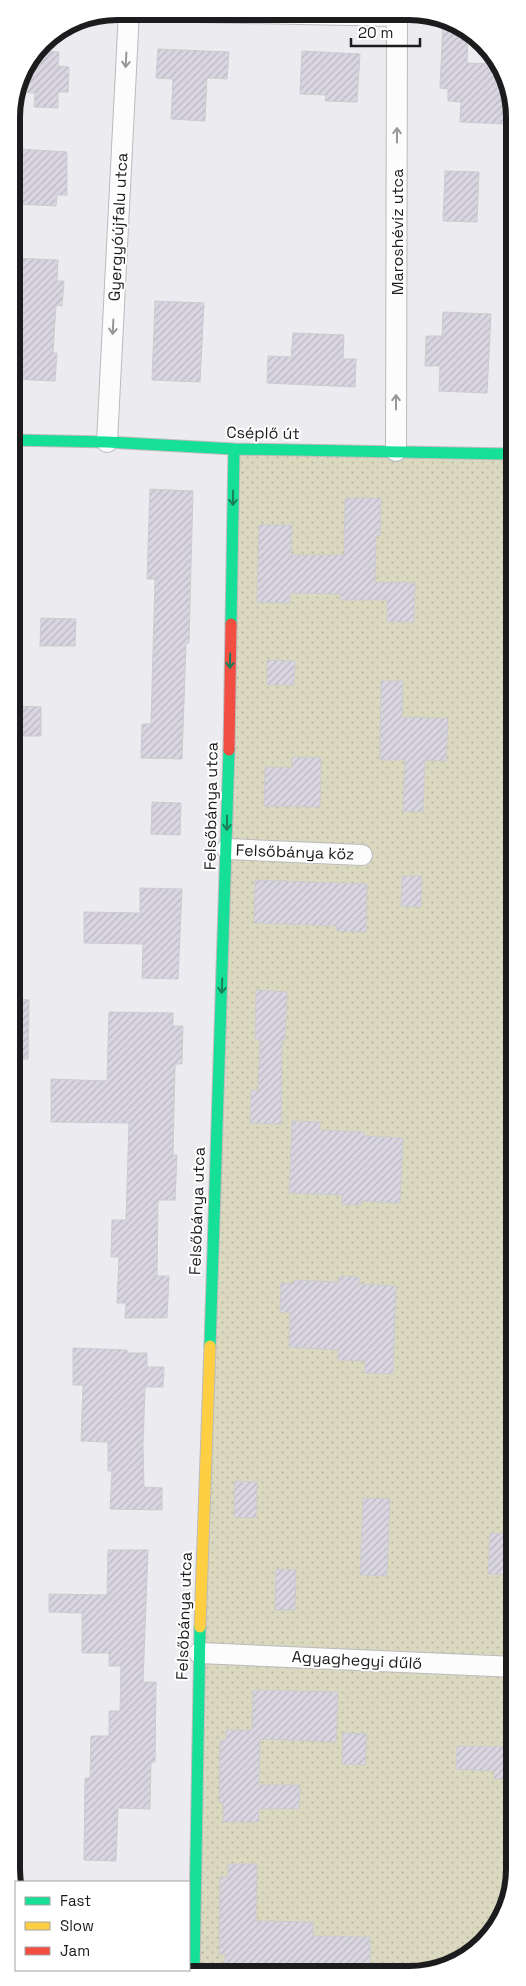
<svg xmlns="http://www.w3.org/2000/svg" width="526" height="1986" font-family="'Space Grotesk',sans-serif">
<defs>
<pattern id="garden-dots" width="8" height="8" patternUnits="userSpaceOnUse" patternTransform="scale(1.25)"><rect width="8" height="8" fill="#dad8bf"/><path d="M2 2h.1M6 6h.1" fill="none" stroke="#bab9a4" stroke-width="1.8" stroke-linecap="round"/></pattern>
<pattern id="building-hatch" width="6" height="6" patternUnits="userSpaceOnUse" patternTransform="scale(1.25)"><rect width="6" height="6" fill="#d9d6e2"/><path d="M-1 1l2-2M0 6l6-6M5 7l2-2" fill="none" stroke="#bab7c1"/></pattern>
</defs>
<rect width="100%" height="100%" fill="#ecebef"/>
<path fill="url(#garden-dots)" d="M234 449 514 454 515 1875 488 1939 462 1961 423 1974 194 1973Z"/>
<path fill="url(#building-hatch)" stroke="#cccccf" d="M443 21 468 36 467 63 496 64 513 102 506 101 505 124 460 122 461 102 448 101V89L440 88Z
M158 49 229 52 227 79 207 78 205 121 171 119 173 79 156 78Z
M37 51 59 52 58 66 69 67 68 92H58V108L34 107 35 93 16 92 19 76Z
M302 51 360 54 357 102 325 101 326 95 300 94Z
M19 149 67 152V195H57L56 206 16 204 15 176H17Z
M445 171 479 172 477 222 443 221Z
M12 258 58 260 57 281H64L62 306 56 305 53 353H57L55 381 12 379Z
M155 301 204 303 200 382 152 380Z
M443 312 491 314 487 393 439 391 440 366H425L426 336H442Z
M293 333 344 335 343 359H356L355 387 267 383 268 356 291 357Z
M150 489 193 491 189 643H186L182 759 141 758 142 724H151L155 579H147Z
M345 498H381L380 536H376L375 582 415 583 414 622H387V600H340L341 594 290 593V603L257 602 259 525H292L291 555H344Z
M41 618 76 619 75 646H40Z
M267 660 295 661 294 685H267Z
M381 681H403L402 717 448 719 446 761 425 760 423 812 403 811 405 760H380Z
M19 706 41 707V736H18Z
M292 757 321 758 320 807 264 806 265 767 292 768Z
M152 802 181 803 180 835 151 834Z
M402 876H422L421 907 401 906Z
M255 880 367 884 366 932 337 931V926L254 923Z
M140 888 182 889 178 979 142 978 143 944 84 943V912L140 913Z
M256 990 287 992 285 1040H282L281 1124 250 1123 251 1090H258L260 1040 255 1039Z
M12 999 29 1000 28 1059H12Z
M109 1012 173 1013V1026H183L182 1064H175L173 1155H177L175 1200H158L157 1276H169L167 1318H125L126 1303H117L119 1257H111L112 1220H126L129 1123 51 1122V1079L107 1081Z
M292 1121 320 1122V1130L364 1132V1136L403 1138 400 1203 361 1201V1205H342V1195L289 1193Z
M339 1276 359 1277V1284L396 1286 393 1374 365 1373V1361L338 1360V1350L289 1347 290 1312H280L281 1283 294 1284V1280L338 1282Z
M73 1348 127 1350V1353H147V1367H164L163 1387H145L143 1445 144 1487 162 1488V1510L110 1509 112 1471H108V1442L81 1441 83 1385H73Z
M235 1481 257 1482 256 1518 234 1517Z
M363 1498 390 1499 387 1576 360 1575Z
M490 1533 514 1534V1575L488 1574Z
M108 1550H148L143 1682H156L155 1762H151L150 1809 118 1808 116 1861 84 1860 85 1778H90L91 1736H109V1711H120L121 1666H109V1653H82V1613L49 1612V1594L107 1595Z
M276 1569 296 1570 295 1610H275Z
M253 1690 338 1692 336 1742 260 1739 259 1785H300L299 1809H259V1822H223V1802H219L220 1740H226V1730H252Z
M343 1733 367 1734 365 1765 342 1764Z
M457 1746 513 1747 512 1779H494V1771L456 1769Z
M228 1864H257L256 1921 313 1922V1936L370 1937V1974L333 1973V1969L225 1971V1954H219L220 1877H228Z"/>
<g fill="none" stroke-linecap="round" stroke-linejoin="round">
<g stroke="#bbbbbe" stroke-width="22">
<path id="street" d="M151 11 397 16
M107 442 129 11
M396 451 397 13
M227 849 362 855
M199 1653 514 1667"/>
</g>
<g stroke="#bbbbbe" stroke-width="13">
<path id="fast" d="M12 440 107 442 234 449 514 454
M231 624 234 449
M210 1346 229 750
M194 1973 200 1627"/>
</g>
<g stroke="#bbbbbe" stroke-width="13">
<path id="slow" d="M200 1627 210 1346"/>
</g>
<g stroke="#bbbbbe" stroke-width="13">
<path id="jam" d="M229 750 231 624"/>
</g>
<use href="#street" stroke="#fcfcfd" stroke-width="20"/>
<use href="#fast" stroke="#16e098" stroke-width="11"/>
<use href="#slow" stroke="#ffcf43" stroke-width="11"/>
<use href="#jam" stroke="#f24e42" stroke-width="11"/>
</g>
<defs><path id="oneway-shaft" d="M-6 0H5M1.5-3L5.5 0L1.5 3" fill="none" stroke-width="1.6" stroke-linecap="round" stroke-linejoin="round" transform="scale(1.25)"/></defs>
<g stroke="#979799">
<use href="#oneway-shaft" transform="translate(126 60) rotate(93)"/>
<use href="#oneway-shaft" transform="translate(397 135) rotate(-90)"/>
<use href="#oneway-shaft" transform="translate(113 327) rotate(93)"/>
<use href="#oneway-shaft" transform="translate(396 402) rotate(-90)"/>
</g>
<g stroke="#197e5b">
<use href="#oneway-shaft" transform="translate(233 498) rotate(91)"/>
<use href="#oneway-shaft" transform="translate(230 661) rotate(91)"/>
<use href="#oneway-shaft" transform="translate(227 823) rotate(91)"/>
<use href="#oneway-shaft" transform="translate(222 986) rotate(92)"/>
</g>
<g text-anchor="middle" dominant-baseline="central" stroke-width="4" stroke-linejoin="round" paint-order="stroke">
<g font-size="16" fill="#1c1c1e" stroke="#fff">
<text transform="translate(118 227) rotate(-87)">Gyergyóújfalu utca</text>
<text transform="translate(397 232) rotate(-90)">Maroshévíz utca</text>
<text transform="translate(263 433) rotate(1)">Cséplő út</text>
<text transform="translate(211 806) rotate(-89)">Felsőbánya utca</text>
<text transform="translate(295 852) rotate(2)">Felsőbánya köz</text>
<text transform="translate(197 1211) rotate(-88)">Felsőbánya utca</text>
<text transform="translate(184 1616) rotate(-88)">Felsőbánya utca</text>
<text transform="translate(357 1660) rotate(3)">Agyaghegyi dűlő</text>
</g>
</g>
<path d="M0 0H526V1986H0ZM117 20H409A97 97 0 0 1 506 117V1869A97 97 0 0 1 409 1966H117A97 97 0 0 1 20 1869V117A97 97 0 0 1 117 20Z" fill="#fff" fill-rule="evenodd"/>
<path fill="none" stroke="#1c1c1e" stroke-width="6" d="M117 20H409A97 97 0 0 1 506 117V1869A97 97 0 0 1 409 1966H117A97 97 0 0 1 20 1869V117A97 97 0 0 1 117 20Z"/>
<rect x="15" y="1881" width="175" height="90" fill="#ffffff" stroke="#a4a4a5"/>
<rect x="25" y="1897" width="25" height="8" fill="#16e098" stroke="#a4a4a5"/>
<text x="60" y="1906" font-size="15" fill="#1c1c1e">Fast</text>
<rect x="25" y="1922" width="25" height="8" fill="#ffcf43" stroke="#a4a4a5"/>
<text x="60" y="1931" font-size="15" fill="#1c1c1e">Slow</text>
<rect x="25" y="1947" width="25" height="8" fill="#f24e42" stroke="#a4a4a5"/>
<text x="60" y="1956" font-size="15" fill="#1c1c1e">Jam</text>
<path d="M351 38v8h69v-8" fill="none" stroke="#1c1c1e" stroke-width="2.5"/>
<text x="358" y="38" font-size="15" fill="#1c1c1e" stroke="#ffffff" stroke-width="4" paint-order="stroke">20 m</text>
</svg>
